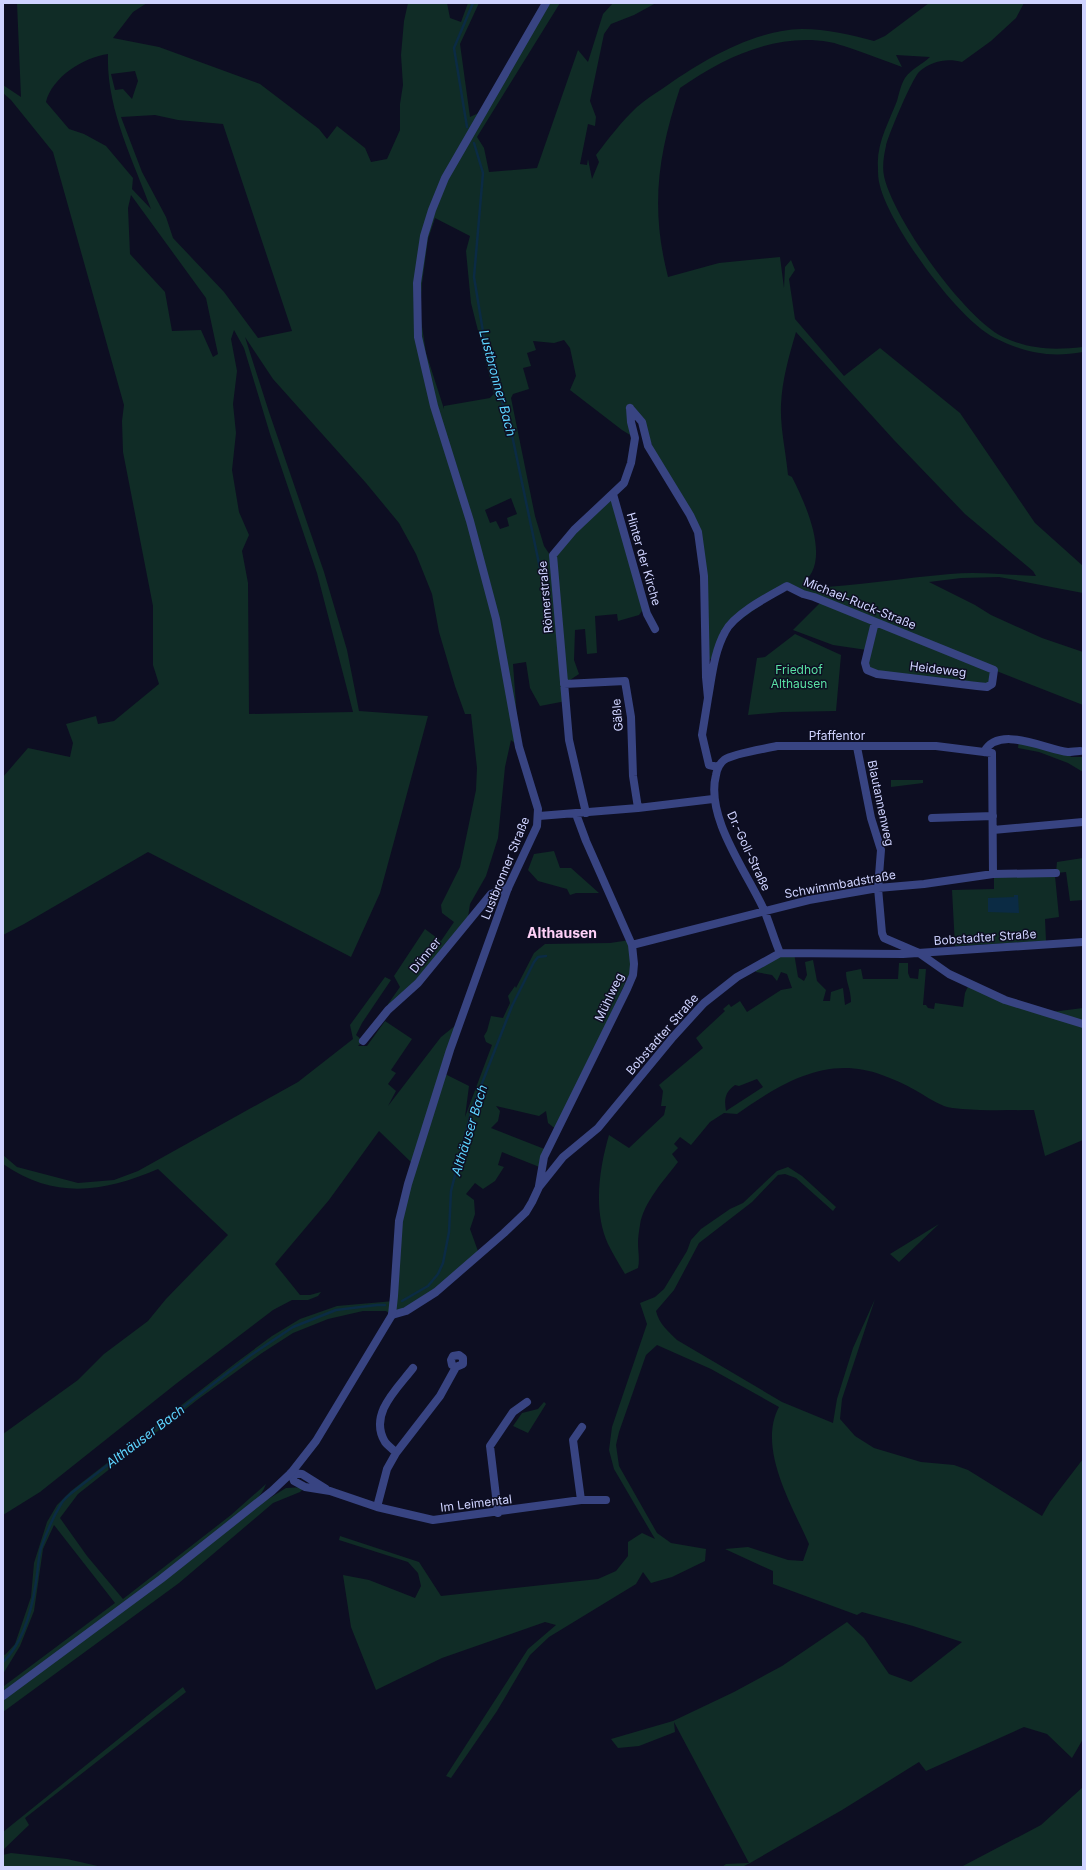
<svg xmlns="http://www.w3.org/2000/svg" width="1086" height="1870" font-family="Inter,sans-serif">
<rect width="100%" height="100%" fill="#0d0e22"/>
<path fill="#102c26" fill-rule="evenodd" d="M17 3H147L133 12 113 38 159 47 260 84 319 129 327 139 337 126 365 148 371 162 387 159 400 130V104L403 85 401 55 404 21 408 3H447L450 18 461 22 468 3H479L460 44 470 117 483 111 546 3H560L477 137 484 148 489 172 537 168 578 50 588 62 603 14 613 3H656L634 15 611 24 604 34 590 101 596 117 595 126 588 124 580 164 587 165 588 159 592 179 599 162 596 155C609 138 622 121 637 107 645 100 654 94 662 89 701 61 753 30 802 29 827 29 851 35 874 41L885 36 929 3H1024L1016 18 991 41 962 62C947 58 932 61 920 71 913 76 888 136 886 146 884 154 882 167 884 176 893 218 964 318 1003 337 1030 350 1054 350 1083 347V352C1050 358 1025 353 995 338 958 320 890 226 880 186 878 180 878 173 878 168 876 144 889 122 897 101 899 94 901 84 905 78 911 69 923 64 930 57L896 55 902 67C884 60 867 54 850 48 843 46 836 43 829 42 775 33 724 57 680 88 658 155 650 207 668 277L719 263 780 257 784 288 785 267 791 260 795 270 789 279 795 319 844 376 880 348 960 413 1035 523 1083 566V593L999 577 961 578 929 582 975 605 991 615 1042 638 1083 652V705L994 670 992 684 867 670 874 622 787 586 725 631 716 655 705 663 698 532 664 473 642 422 631 409 635 438 622 430 570 390 576 376 570 348 564 340 554 343 533 341 536 350 527 353 531 366 523 368 529 389 513 394 511 398 535 516 544 546 552 558 553 555 613 494 645 607 639 615 618 621 617 614 595 616 597 653 587 654 585 629 575 630 574 660 579 674 564 684 566 701 540 706 530 688 526 662 513 664 519 747 511 740 505 767 498 838 486 876 470 904 467 924 418 983 388 1010V1004L400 987 394 976 425 929 441 941 454 922 442 913 441 905 460 867 476 790 477 768 471 714H465L455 686 439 632 432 594 416 554 399 523 366 483 273 379 245 337 269 412 324 572 347 650 359 711 428 716 380 893 351 957 148 852 24 924 3 935V777L28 748 70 757 73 743 66 724 96 716 98 724 114 721 159 684 153 665V606L123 452 122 421 124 405 53 152 11 100 3 93V85L21 97ZM108 54C106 108 133 160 151 209L132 189 133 178 106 146 84 134 69 129 46 102C52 77 84 57 108 54ZM135 71 138 81 132 99 123 89 115 90 111 74ZM155 115 178 120 223 124 292 331 258 338 224 292 173 238 166 217 142 172 121 117ZM131 195 206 298 218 354 213 357 201 330 172 331 165 292 130 254 128 208ZM435 218 470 236 466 251 471 303 494 394 490 398 444 406V409L426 353 420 313 422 283 428 239ZM234 330 244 348 270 434 317 573 353 712 249 714 248 583 242 551 249 535 239 512 232 470 236 433 233 404 237 371 231 339ZM796 332 894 440 965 514 1033 571 1036 576C1007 575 979 571 950 574 903 578 856 586 809 588L804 582C807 579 810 576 812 572 825 546 804 501 792 477L788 475C786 452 780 428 781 405 782 380 789 356 796 332ZM511 498 517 514 507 518 509 526 500 529 496 521 490 523 485 510Z
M820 603 873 623 867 650 833 645 793 630Z
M795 634 841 655 836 711 782 712 748 715 757 658 765 657Z
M1019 739 1068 752 1071 757H1083V772L1068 763 1039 752 1018 748Z
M891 780H923V783L891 787Z
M554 851 560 868H571L599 893H576L570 895 567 889 538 881 528 870 534 854Z
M1083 858V900L1070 901 1066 872 1056 873 1057 862Z
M1055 876 1059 917 1045 919 1046 941 955 946 952 890 994 889V877Z
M630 940 634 964 557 1130 548 1123 546 1111 539 1116 496 1106 500 1111 498 1121 491 1128 547 1150 542 1168 502 1152 498 1165 504 1167 495 1181 483 1189 475 1183 466 1194 474 1200 475 1214 470 1229 479 1254 450 1282 392 1315 386 1311H363L328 1319 293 1333 262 1353 197 1400 78 1494 60 1518 87 1556 123 1599 231 1515 266 1484C262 1496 251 1504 244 1514L286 1488 305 1487 300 1492 273 1503 179 1583 3 1712 4 1686 115 1603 54 1525 43 1549 34 1611 20 1646 3 1674V1654L5 1655 15 1644 31 1597 34 1563 47 1522 57 1505 71 1491 237 1362 272 1336 300 1319 337 1306 394 1301 396 1245 414 1165 379 1131 329 1200 275 1264 300 1295H310L321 1292 318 1296 308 1300H292L273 1310 177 1383 40 1492 3 1515V1434L78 1380 104 1354 148 1321 166 1299 228 1235 158 1169C104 1192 55 1200 3 1164V1155L17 1167 78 1183 114 1180 138 1171 298 1082 353 1039 350 1025 385 977 391 980 362 1023 356 1035 363 1041 358 1046H367L385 1021 412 1039 391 1070 396 1073 388 1084 396 1091 388 1106 441 1037 461 1021 443 1073 469 1086 465 1117 492 1045 486 1042 484 1036 487 1031 491 1016 503 1018 510 1003 508 996 515 986 516 988 534 953 545 944 610 943Z
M780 953H794L798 977 804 981 807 975 805 962 813 960 817 981 826 990 823 1001H830L831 992 843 988 845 1005 851 1002C851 989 846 983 846 972L861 969 863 979H898L899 963H908V973L910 978 918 979 919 969H926L923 1005H926L928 1008 934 1009 935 1003 963 1007 965 993 969 984 1044 1013 1083 1008V1140L1045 1156 1034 1110C1010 1110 986 1111 962 1109 956 1108 949 1108 944 1106 934 1102 924 1095 915 1090 905 1084 893 1079 882 1075 827 1054 780 1084 737 1114L724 1113 710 1122 691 1145 680 1137 674 1144 678 1148 672 1154 678 1162C665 1179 643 1203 640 1225 639 1231 638 1237 638 1243 638 1252 640 1259 638 1268L625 1274C619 1264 613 1254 608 1244 593 1211 599 1169 609 1135L629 1148 664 1115 666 1106H661L663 1091 659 1085 703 1048 696 1038 725 1011 723 1009 729 1004 731 1007 740 1001 747 1012 781 990 792 988 787 974 781 972 777 981 772 975 756 972 753 968ZM757 1079 763 1087 726 1111C724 1099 725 1092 735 1085L739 1086Z
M788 1167 802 1176 836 1207 833 1211 796 1178 785 1174 778 1175 752 1202 699 1243 674 1290 656 1311C659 1324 668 1331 677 1340L782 1402 833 1423 837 1399 853 1348 875 1299 842 1399 840 1419 855 1436 874 1448 921 1462 954 1465 968 1470 1042 1516 1050 1502 1083 1459V1739L1072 1758 1047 1734 1024 1727 926 1771 919 1762 842 1810 750 1863 742 1867H722L726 1864 749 1863 674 1722 675 1732 639 1746 618 1748 611 1739 673 1721 734 1692 782 1666 847 1622 864 1638 889 1674 911 1682 962 1642 913 1626 862 1612 857 1615 773 1584V1571L725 1549 748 1547 788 1560 803 1561 809 1544C792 1505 757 1448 779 1407L711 1369 657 1345 646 1355 619 1432 616 1445 619 1466 657 1533 671 1543 706 1549 705 1561 672 1577 651 1583 643 1572 636 1584 549 1637 530 1655 497 1711 451 1778 446 1776 528 1649 556 1625 545 1622 442 1658 376 1690 351 1627 343 1575 369 1580 415 1598 421 1586 418 1573 408 1562 339 1540 340 1536 419 1562 441 1596 598 1579 616 1571 628 1556V1542L642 1533 655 1539 614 1469 609 1450 612 1427 647 1324 640 1303 655 1297 664 1289 687 1251 691 1240 701 1229 730 1209 743 1203 777 1171Z
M939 1224 899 1262 890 1254Z
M544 1402 546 1404 528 1433 513 1426 522 1413 538 1409Z
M183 1687 186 1692 25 1818 29 1825 3 1850V1832Z
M1083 1787V1867H961L1041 1825Z
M11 1853 67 1859 102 1867H3V1855Z"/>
<path fill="#0b2b44" d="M1014 895H1018L1019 913 988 912V898L1014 897Z"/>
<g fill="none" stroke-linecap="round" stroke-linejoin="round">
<path stroke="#0b2b44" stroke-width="2.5" d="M467 127 454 48 473 3
M474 143 483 173 474 277 485 344 512 435 546 597
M402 1301 428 1286 438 1274 443 1263 449 1232 451 1191 472 1109 512 1006 534 962 538 957 546 956
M3 1662C23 1643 32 1609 36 1582 38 1570 38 1559 41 1548 46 1534 53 1517 61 1504 65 1497 73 1492 79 1487L251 1355 293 1327 336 1310 377 1305H385"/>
<path stroke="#384482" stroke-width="8" d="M630 408 642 422 648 446 690 515 698 532 704 576 706 677 708 698 702 735 709 765 718 767
M613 494 643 600 647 614 655 629
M564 684 625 681 631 717 633 776 638 808
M708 698C712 676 714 652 725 632 734 614 769 596 787 586L803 594 814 597 994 670 992 684 987 687 977 686 877 674 867 670 865 663 875 622
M857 747 871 818 881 850 878 888 882 933 884 938 919 953 949 974 1005 1000 1083 1024
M984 752C999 724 1046 750 1068 752 1072 752 1076 751 1080 751
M586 813 569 740 553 555 574 530 624 483 631 463 635 438 631 422 630 408
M539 816 638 808 713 799
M932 818 993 816
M993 830 1083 822
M632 945 809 900 878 888 924 884 993 874 1056 873
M780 953C774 939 770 924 764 910 747 872 705 818 716 775 717 769 719 764 724 760 734 753 765 749 777 746H936L992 753 993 874
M363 1041 388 1010 418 983 491 894 508 888
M539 1186 544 1157 627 989 633 975 634 964 632 945 586 841 576 814
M392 1315 406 1311 436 1292 504 1233 526 1212 532 1202 539 1187 563 1157 598 1128 673 1037 704 1003 737 977 780 953 903 954 1083 942
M396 1453C393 1449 388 1446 385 1442 368 1414 398 1388 413 1368
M291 1473 294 1481 305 1487 330 1491 377 1507 433 1520 581 1500 573 1440 582 1427
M291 1473 302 1474 326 1489
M581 1500H606
M377 1507 387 1469 396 1453 440 1396 456 1367 463 1364V1358L459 1355 453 1356 451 1360 452 1365 456 1367
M498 1513 490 1446 513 1412 527 1402"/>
<path stroke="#384482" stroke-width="8" d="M3 1696 161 1579 272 1491 291 1473 316 1441 392 1315 394 1296 399 1221 408 1184 450 1050 508 888 537 826 538 809 519 747 496 619 470 521 434 406 418 337 417 283 424 236 432 210 445 178 546 3"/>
</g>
<g text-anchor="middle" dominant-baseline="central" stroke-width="3" stroke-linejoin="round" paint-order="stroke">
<g font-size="12" fill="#cfd3ff" stroke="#0d0e22">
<text transform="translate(644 559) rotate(74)">Hinter der Kirche</text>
<text transform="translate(545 597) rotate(-95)">Römerstraße</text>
<text transform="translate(860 603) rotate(22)">Michael-Ruck-Straße</text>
<text transform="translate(938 669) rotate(7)">Heideweg</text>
<text transform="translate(617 715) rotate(-95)">Gäßle</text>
<text x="837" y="735">Pfaffentor</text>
<text transform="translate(881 803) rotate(78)">Blautannenweg</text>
<text transform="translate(749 851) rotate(65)">Dr.-Goll-Straße</text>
<text transform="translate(505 868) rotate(-68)">Lustbronner Straße</text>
<text transform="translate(840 884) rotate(-10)">Schwimmbadstraße</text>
<text transform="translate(985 937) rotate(-4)">Bobstadter Straße</text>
<text transform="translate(425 955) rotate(-51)">Dünner</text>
<text transform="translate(609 997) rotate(-65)">Mühlweg</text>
<text transform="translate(662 1034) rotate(-49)">Bobstadter Straße</text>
<text transform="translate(476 1503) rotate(-7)">Im Leimental</text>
</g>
<g font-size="12" fill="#59e0a3" stroke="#0d0e22">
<text x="799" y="669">Friedhof<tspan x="799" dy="14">Althausen</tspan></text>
</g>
<g font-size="13" font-style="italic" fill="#5dd5ff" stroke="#0d0e22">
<text transform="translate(498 383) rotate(75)">Lustbronner Bach</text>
<text transform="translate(469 1130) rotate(-73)">Althäuser Bach</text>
<text transform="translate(145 1436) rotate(-37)">Althäuser Bach</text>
</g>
<g font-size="14" font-weight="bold" fill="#ffd1f8" stroke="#0d0e22">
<text x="562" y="932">Althausen</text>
</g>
</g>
<rect width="1086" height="1870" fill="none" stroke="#cfd3ff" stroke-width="8"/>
</svg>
